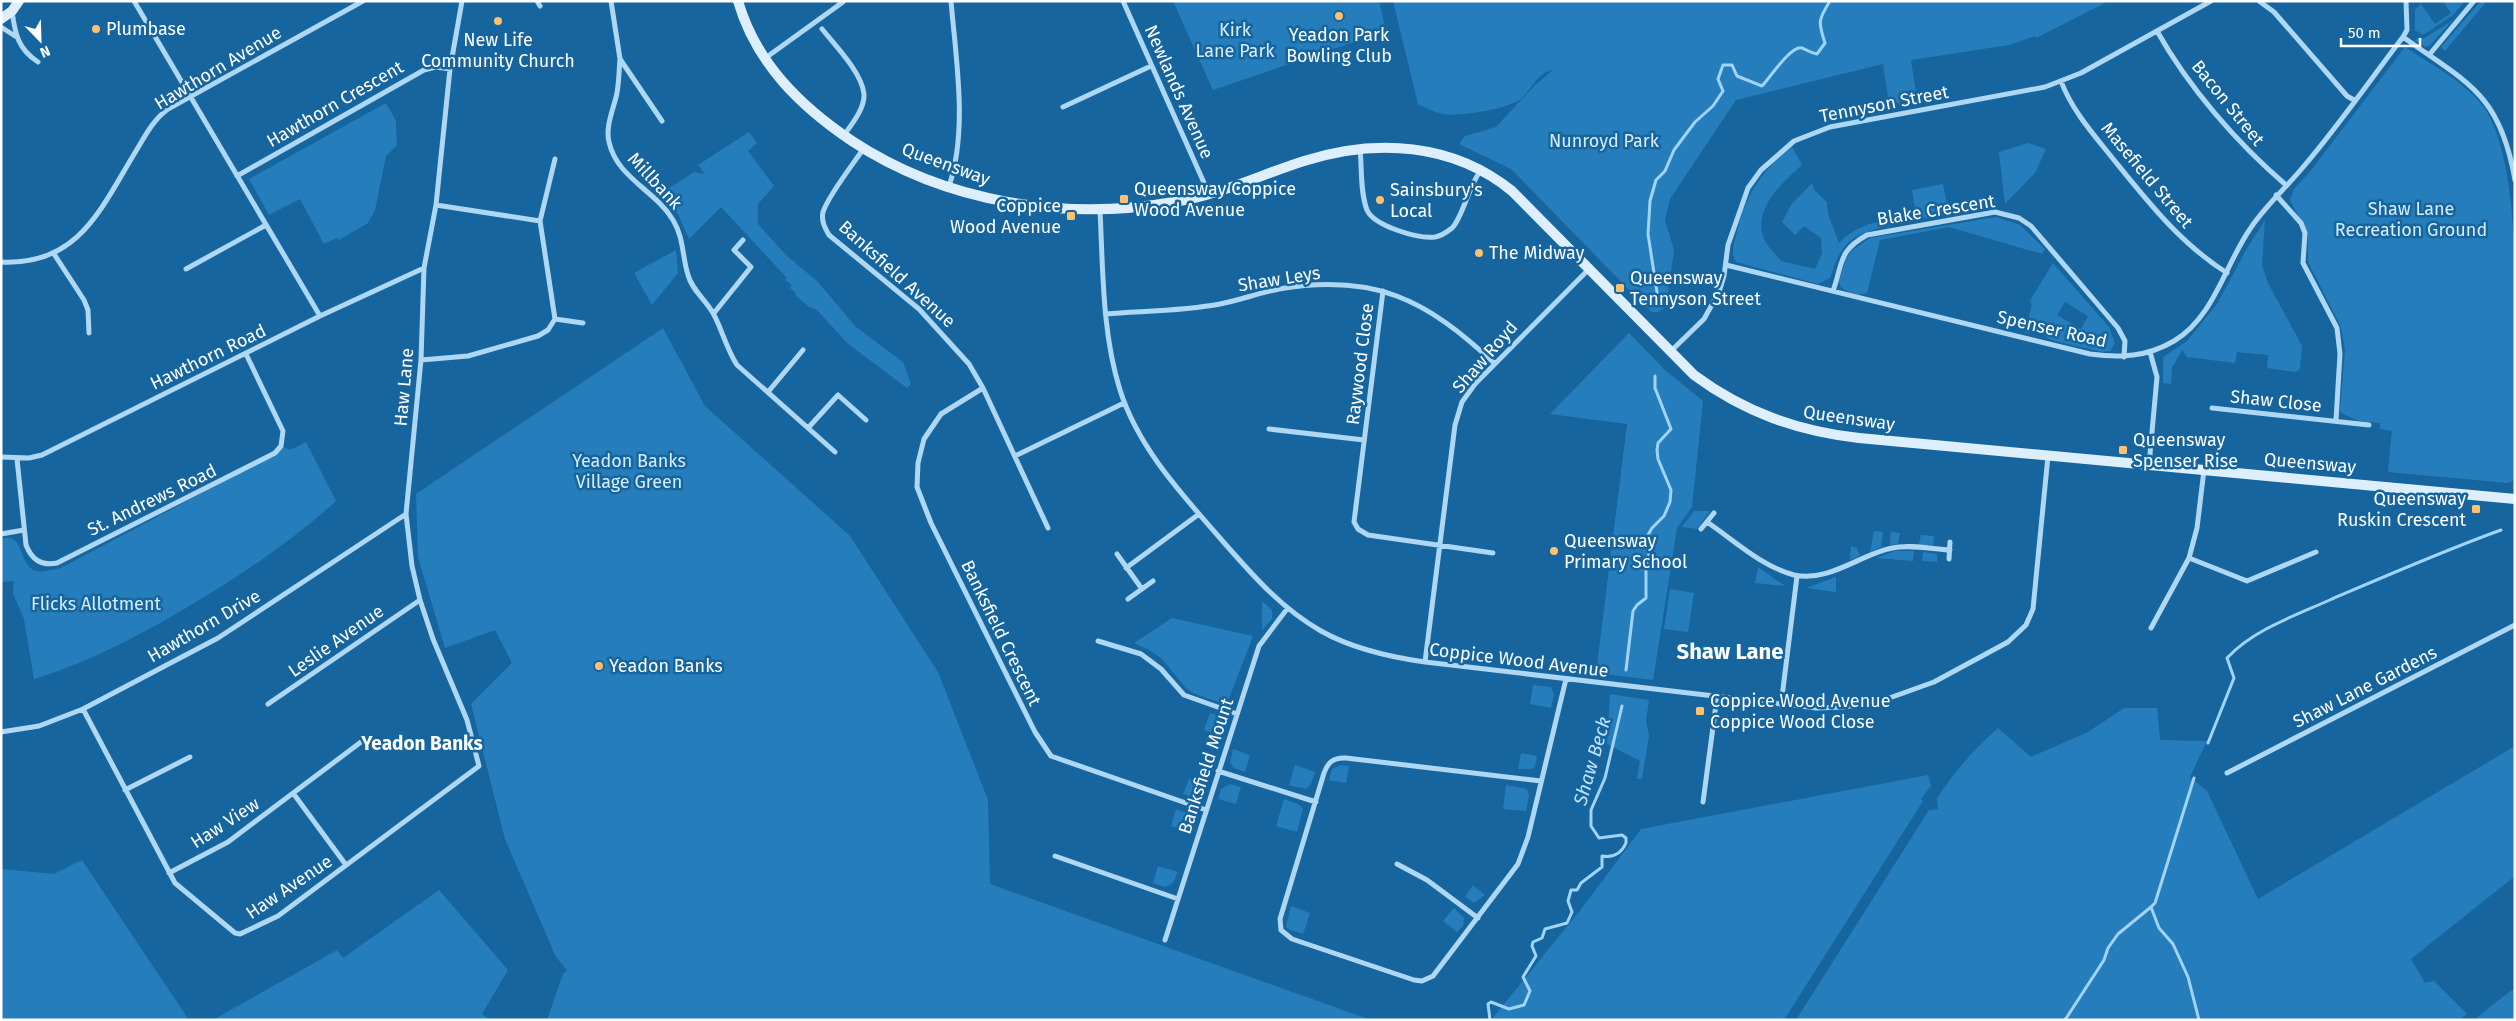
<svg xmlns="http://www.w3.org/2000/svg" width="2516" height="1021" font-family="'Fira Sans',sans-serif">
<rect width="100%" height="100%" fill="#16659e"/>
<path fill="#257ebb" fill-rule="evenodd" d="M1173 1H1379L1386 31 1213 90Z
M1393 1H2109L2036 38 2035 36 2009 45 1911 60 1917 100 1889 104 1883 64 1736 100 1670 199 1665 220 1674 250 1667 300 1672 302 1658 312H1652L1634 295 1511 169 1459 144 1465 136 1496 127 1535 85 1553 70C1539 71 1532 88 1522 98 1510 109 1459 117 1443 114 1434 112 1426 108 1418 104Z
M2443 1H2465L2453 15 2423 35 2415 30V10L2421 4 2435 24 2451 13Z
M2481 1H2487L2445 51 2441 47Z
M2453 20 2430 45 2426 47 2415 41 2419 37 2423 39Z
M2405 47C2432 65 2467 83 2486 110 2516 163 2515 258 2515 321 2515 374 2515 427 2515 480L2507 483 2388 472 2392 431 2380 429V423L2358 421 2340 412 2345 349 2341 327 2308 262V234L2290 200 2294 189 2312 169Z
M386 103 396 121 397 145 386 156 375 210 368 223 339 240 337 238 324 244 300 199 269 215 249 179Z
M749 132 757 143 748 151 774 186 758 204V224L787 256 817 281 856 327 903 362 911 384 907 388 847 343 817 310 809 307 795 295 796 293 790 288 792 285 785 280 787 278 721 207 689 239 678 214 660 194 694 172 705 174 698 165Z
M2028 143 2046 149 2035 173 2005 204 1999 152Z
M1792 147 1802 165C1783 182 1754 207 1763 236 1765 244 1775 254 1781 261L1815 269 1822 253 1821 238 1804 226 1795 235 1782 222 1791 205 1812 183 1815 191 1827 202 1828 214 1839 243C1859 221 1888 220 1916 215L1912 190 1943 184 1948 209 1998 201 1987 208C1957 214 1875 223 1853 239 1840 248 1835 263 1830 278L1818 284 1736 262C1730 252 1734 243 1737 232 1745 196 1762 170 1792 147Z
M1996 217 2020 225 2045 249 2042 254 1949 227 1880 240 1867 293C1859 297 1846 292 1840 286L1839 281 1846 259 1851 251 1870 238Z
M2265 220 2262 265 2268 283 2302 346 2300 369 2295 372 2267 368 2268 355 2237 352 2235 363 2187 357 2182 350 2172 368 2171 384 2163 383V357L2187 341 2217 304 2246 250Z
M676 250 678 273 652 305 634 273Z
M2053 263 2109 327 2115 343 2110 351 2102 352 2055 341 2047 338 2043 331 2025 333 2032 304 2030 303 2031 299ZM2065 302 2088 316 2081 329 2057 315Z
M663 328 705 406 850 536 938 672 988 800 990 884 1371 1020H547L563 974 567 970 556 957 505 839 471 704 512 663 495 630 445 648 418 557 416 494Z
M1629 333 1665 370 1703 401 1692 507 1677 528 1653 680 1596 673 1627 424 1550 414Z
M306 442 336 501C299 535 257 564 214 591 157 626 99 659 34 679L24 619 13 593 14 581 1 582V539C26 532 17 565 36 571 43 573 53 569 61 568L268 458 281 446 290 450Z
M1694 511H1710L1697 529 1682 527Z
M1874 531 1883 532 1881 547 1870 552Z
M1891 532 1900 533 1898 544 1890 545Z
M1921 535 1934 536 1933 546 1919 544Z
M1851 546 1857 548 1860 556 1850 560Z
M1895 551H1914L1913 561 1877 558Z
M1923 552 1937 554V562L1922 561Z
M1758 567 1785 586 1755 583Z
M1836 577V592L1806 588Z
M1670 589 1694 593 1688 632 1664 629Z
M1262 601 1272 610V619L1262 630Z
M1172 618 1253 636 1228 701 1218 702 1193 693 1186 688 1162 659 1151 651 1134 643Z
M1533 685 1551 687 1554 695 1551 708 1530 704Z
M1610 694 1649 700 1646 721 1649 736 1642 779H1637L1640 761 1607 744Z
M2124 708H2157L2160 740 2207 741 2190 777 2207 791 2258 899 2515 746V876L2411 959 2425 983 2434 981 2467 1014 2459 1020H1796L1929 810 1938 809 1937 798C1955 771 1974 749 1998 728L2031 757 2088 732Z
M1210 713 1217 715 1222 722 1220 735 1204 730Z
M1233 749 1250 755 1245 772 1234 768 1230 763Z
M1521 753 1537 756 1535 766 1532 769H1518Z
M1295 765 1315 772 1311 784 1306 789 1289 785Z
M1341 765 1349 766 1346 783 1329 780 1332 769Z
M1928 775 1931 786 1921 799 1923 801 1784 1020H1491L1582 908 1641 829Z
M1189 779 1204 785 1201 794 1196 798 1183 794Z
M1230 784 1241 787 1236 804 1218 799 1221 789Z
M1506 785 1527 789 1529 795 1526 811 1503 809Z
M1284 799 1298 804 1303 809 1297 832 1276 826Z
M1176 809 1191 815 1193 822 1190 832 1171 826Z
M82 860 189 1020H1V869L54 874Z
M1158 866 1178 872 1172 884 1165 887 1153 883Z
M1473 885 1485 895 1474 903 1465 897Z
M439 890 508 970 482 1014 490 1020H213L337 950 343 958Z
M1291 906 1310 913 1303 934 1288 929 1286 926Z
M1454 908 1464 918 1463 926 1457 932 1443 921Z
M2515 989V1020H2474L2509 992Z"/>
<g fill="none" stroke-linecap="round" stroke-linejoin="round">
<path stroke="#a0d4f6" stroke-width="3" d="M1659 305 1648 234 1650 201 1656 180 1665 171 1674 150 1695 122 1713 106 1723 91 1718 79 1723 65H1732L1737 76 1762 86C1769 79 1791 45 1802 48 1807 50 1811 53 1817 54L1825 43C1818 22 1818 20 1830 1
M1626 670 1633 611 1637 605 1646 598V569L1649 554 1648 535 1652 528 1664 516 1670 502 1671 490 1658 459 1657 450 1658 443 1671 429 1655 388V376
M2208 743 2234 678 2227 658C2254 629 2297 615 2332 599 2388 575 2443 551 2501 530
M2194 778 2155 903 2151 907 2159 928 2173 944 2188 977 2199 1020
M1490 1020 1488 1004 1491 1002 1509 1009 1524 1005 1530 991 1523 977 1536 956 1532 946 1533 942 1542 938 1545 929 1567 923 1572 912 1568 901 1571 890H1577L1581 883 1602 867V856C1613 858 1621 854 1626 843V838L1622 835 1599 838 1591 826V810L1605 778 1622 706
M2065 1020 2104 960 2108 948 2118 934 2151 907"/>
<path stroke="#aed7f3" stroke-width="5" d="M134 1 320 316
M537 1 540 6
M611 1 620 59 662 121
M1123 1 1209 194
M2259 1 2274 12 2347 96 2354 100
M12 11C15 34 18 49 38 62
M1 27 15 36
M822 29C835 45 862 73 864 94 865 108 852 124 844 135
M2157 31C2189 88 2237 143 2286 185
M2403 37C2469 84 2500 94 2515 180
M2429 55 2474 1
M620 59C619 70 619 82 617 93 614 108 605 126 609 142 617 178 655 190 673 220 684 238 682 256 688 275 692 290 705 299 713 313 722 329 726 348 737 365L835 452
M764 59 843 2
M2061 81C2072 111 2095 136 2114 160 2148 202 2181 244 2227 273
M1063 107 1151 66
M864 148C853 164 828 196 823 212 821 221 825 228 829 235L919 309 969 364 983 388 1048 528
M1360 149C1362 167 1360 192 1367 210 1374 226 1418 239 1435 237 1442 236 1447 232 1452 228 1462 219 1469 185 1481 170
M237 176 424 70 436 67 450 69
M949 186C968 130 956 60 951 1
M2276 195 2301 223 2305 233 2303 263 2337 328 2340 354 2336 420
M1100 210C1103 269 1102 333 1120 390 1138 447 1180 492 1219 537 1250 572 1279 607 1321 631 1353 649 1389 657 1425 662L1817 708 1844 707 1881 701 1934 682 2008 642 2026 625 2033 609 2048 456
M540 221 555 159
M54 254 84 300 88 310 89 333
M1 262C79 266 101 208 136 151 145 136 153 120 168 109L363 1
M1726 265 2090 354C2120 358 2147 357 2174 341 2214 317 2225 265 2250 229 2265 206 2286 188 2304 166 2339 125 2370 80 2403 37L2407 30 2406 1
M186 269 266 225
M1383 291 1354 522 1358 529 1368 535 1493 553
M1833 291C1843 263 1838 251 1867 235L1995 212 2019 218 2031 226 2118 328 2125 341 2124 357
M714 313 751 267 734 250 743 240
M1106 314C1144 311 1183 311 1220 304 1240 300 1259 293 1279 289 1374 273 1426 299 1494 363
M555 319 583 323
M1671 351 1704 319 1719 292 1724 276 1728 245 1748 188 1761 170 1794 141 1830 127 2045 87 2081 73 2211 1
M421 360 468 356 538 336 548 330 555 319 540 221 436 205
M983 388 941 414 924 439 918 463 917 487 931 523 1035 732 1051 756 1206 810
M768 392 803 350
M2212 408 2369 425
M808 428 838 395 866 420
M1269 429 1364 440
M1015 456 1124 403
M1 457 29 458 42 455 320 316 424 268
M17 459 26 545C32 560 41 566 57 563L275 453 281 446 283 431 246 354
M2149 465 2157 377 2150 352
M1707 522C1735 541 1761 566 1794 575 1828 583 1861 554 1892 548 1910 544 1932 549 1950 550
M1701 529 1714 513
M1 534 24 530
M1117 554 1142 589
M2189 558 2247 581 2316 552
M1949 559 1950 542
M1126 568 1199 514
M1128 599 1153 581
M2151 628 2189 558 2197 528 2204 470
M1098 641 1141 654 1161 669 1184 695 1237 714
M1425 662 1455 425 1462 402 1475 384 1589 269
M268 704 420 600
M1781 705 1797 576
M83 709 175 883 235 933 240 934 278 916 479 766 467 720 433 639 420 600 412 566 406 514 421 360 424 268 436 205 450 69 462 1
M1 732 39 726 83 709 218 638 406 514
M1218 771 1316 802
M2227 773 2515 625
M1541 781 1346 758C1334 757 1328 762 1324 773L1280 919 1281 930 1292 939 1414 980 1422 981 1433 976 1518 864 1528 837 1566 679
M125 790 190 757
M293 793 346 865
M1703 802 1717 697
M1055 856 1178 899
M1397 864 1427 880 1478 918
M169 873 228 842 361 742
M1165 940 1259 646 1287 609"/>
<path stroke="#ddeffd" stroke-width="10" d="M738 1C756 63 800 106 852 141 946 203 1065 221 1174 202 1220 195 1260 175 1304 161 1376 138 1453 143 1512 191L1694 375C1744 412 1797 431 1859 438L2515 499
M1 19 12 11 19 1"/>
</g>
<g fill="#ffc170" stroke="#16659e" stroke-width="2">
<circle cx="1339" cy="16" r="5"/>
<circle cx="498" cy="21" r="5"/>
<circle cx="96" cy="29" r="5"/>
<rect x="1119" y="194" width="10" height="10" rx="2.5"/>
<circle cx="1380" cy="200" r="5"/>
<rect x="1066" y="211" width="10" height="10" rx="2.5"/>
<circle cx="1479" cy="253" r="5"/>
<rect x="1615" y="283" width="10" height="10" rx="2.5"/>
<rect x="2118" y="445" width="10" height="10" rx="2.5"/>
<rect x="2471" y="504" width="10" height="10" rx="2.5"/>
<circle cx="1554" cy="551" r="5"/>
<circle cx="599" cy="666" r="5"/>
<rect x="1695" y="706" width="10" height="10" rx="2.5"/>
</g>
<g text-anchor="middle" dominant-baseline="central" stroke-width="5" stroke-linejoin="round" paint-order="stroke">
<g font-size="18" fill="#fff" stroke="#16659e" text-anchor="start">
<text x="106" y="29">Plumbase</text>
<text x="1339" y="35" text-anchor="middle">Yeadon Park<tspan x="1339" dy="21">Bowling Club</tspan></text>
<text x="498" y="40" text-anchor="middle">New Life<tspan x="498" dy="21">Community Church</tspan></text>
<text x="1134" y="189">Queensway Coppice<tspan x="1134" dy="21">Wood Avenue</tspan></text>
<text x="1390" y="190">Sainsbury's<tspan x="1390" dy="21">Local</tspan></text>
<text x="1061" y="206" text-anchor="end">Coppice<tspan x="1061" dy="21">Wood Avenue</tspan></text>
<text x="1489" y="253">The Midway</text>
<text x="1630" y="278">Queensway<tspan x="1630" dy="21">Tennyson Street</tspan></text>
<text x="2133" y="440">Queensway<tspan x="2133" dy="21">Spenser Rise</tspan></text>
<text x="2466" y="499" text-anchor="end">Queensway<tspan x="2466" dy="21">Ruskin Crescent</tspan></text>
<text x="1564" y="541">Queensway<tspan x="1564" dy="21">Primary School</tspan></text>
<text x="609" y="666">Yeadon Banks</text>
<text x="1710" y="701">Coppice Wood Avenue<tspan x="1710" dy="21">Coppice Wood Close</tspan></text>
</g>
<g font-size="18" fill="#d6edfd" stroke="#16659e">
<text x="1235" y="30">Kirk<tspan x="1235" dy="21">Lane Park</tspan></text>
<text x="1604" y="141">Nunroyd Park</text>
<text x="2411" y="209">Shaw Lane<tspan x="2411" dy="21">Recreation Ground</tspan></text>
<text x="629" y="461">Yeadon Banks<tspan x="629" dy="21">Village Green</tspan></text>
<text x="96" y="604">Flicks Allotment</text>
</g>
<g font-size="18" fill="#fff" stroke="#16659e">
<text transform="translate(218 68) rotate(-31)">Hawthorn Avenue</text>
<text transform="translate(1179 92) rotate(66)">Newlands Avenue</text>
<text transform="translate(2228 103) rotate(51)">Bacon Street</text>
<text transform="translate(335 104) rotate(-30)">Hawthorn Crescent</text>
<text transform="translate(1884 104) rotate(-11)">Tennyson Street</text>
<text transform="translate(946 164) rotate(20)">Queensway</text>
<text transform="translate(2147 175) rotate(50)">Masefield Street</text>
<text transform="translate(655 181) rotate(47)">Millbank</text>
<text transform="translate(1936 210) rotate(-9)">Blake Crescent</text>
<text transform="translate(897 274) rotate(42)">Banksfield Avenue</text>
<text transform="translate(1279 279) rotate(-9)">Shaw Leys</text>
<text transform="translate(2052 329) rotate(13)">Spenser Road</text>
<text transform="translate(208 357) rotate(-26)">Hawthorn Road</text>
<text transform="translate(1485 357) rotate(-49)">Shaw Royd</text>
<text transform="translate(1360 364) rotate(-83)">Raywood Close</text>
<text transform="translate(404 387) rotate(-85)">Haw Lane</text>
<text transform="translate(2276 401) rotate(6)">Shaw Close</text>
<text transform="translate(1849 418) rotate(8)">Queensway</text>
<text transform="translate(2310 463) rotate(5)">Queensway</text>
<text transform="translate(152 500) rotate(-26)">St. Andrews Road</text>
<text transform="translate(204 626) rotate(-30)">Hawthorn Drive</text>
<text transform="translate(1001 633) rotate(64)">Banksfield Crescent</text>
<text transform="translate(336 641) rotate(-35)">Leslie Avenue</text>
<text transform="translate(1519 660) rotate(7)">Coppice Wood Avenue</text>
<text transform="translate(2365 687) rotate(-27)">Shaw Lane Gardens</text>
<text transform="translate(1206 766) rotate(-72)">Banksfield Mount</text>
<text transform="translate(225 823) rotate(-33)">Haw View</text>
<text transform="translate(289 887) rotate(-34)">Haw Avenue</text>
</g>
<g font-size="19" font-weight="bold" fill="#fff" stroke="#16659e">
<text x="422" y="743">Yeadon Banks</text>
</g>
<g font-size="19" font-style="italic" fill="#bde2f9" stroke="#16659e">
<text transform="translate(1592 761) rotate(-74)">Shaw Beck</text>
</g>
<g font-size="22" font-weight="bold" fill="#fff" stroke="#16659e">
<text x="1730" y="651">Shaw Lane</text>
</g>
</g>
<rect width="2516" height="1021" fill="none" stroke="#ffffff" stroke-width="5"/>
<g transform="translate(40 40) rotate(157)" stroke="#16659e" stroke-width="4" paint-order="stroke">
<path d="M0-4L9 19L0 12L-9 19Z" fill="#ffffff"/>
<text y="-8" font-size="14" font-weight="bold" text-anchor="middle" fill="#ffffff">N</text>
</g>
<path d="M2341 38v8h79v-8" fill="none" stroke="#ffffff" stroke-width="2.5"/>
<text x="2348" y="38" font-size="15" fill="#ffffff" stroke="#16659e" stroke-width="4" paint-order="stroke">50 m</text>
</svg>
